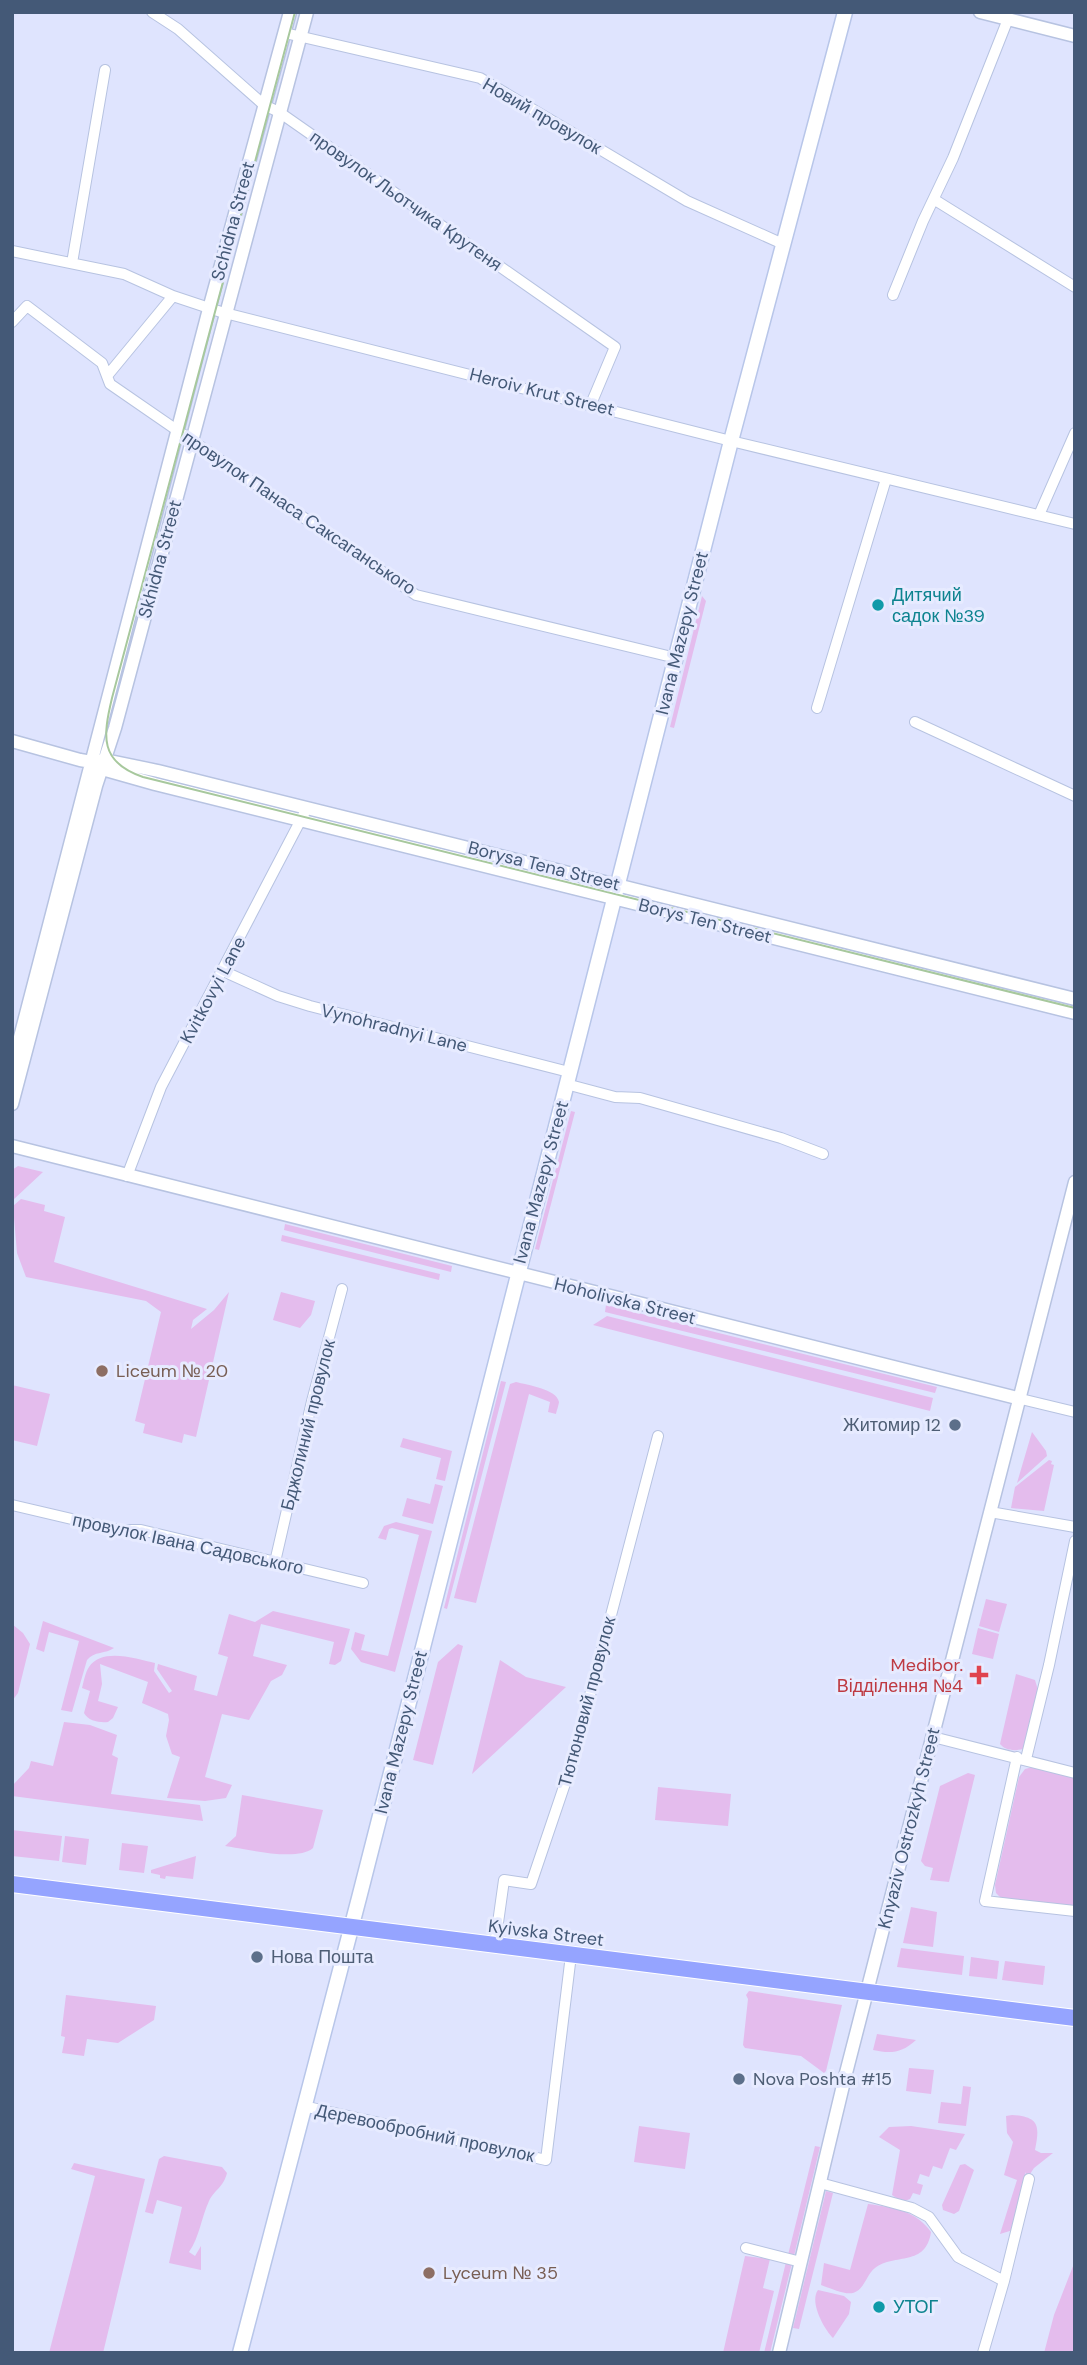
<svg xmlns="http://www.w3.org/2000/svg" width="1087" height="2365" font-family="'DM Sans',sans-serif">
<rect width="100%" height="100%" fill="#dfe4fe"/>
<path fill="#e4bced" d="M702 596 706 601 674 728 670 727Z
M571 1111 575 1112 539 1250 535 1249Z
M18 1166 43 1172 13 1200 12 1170Z
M21 1199 45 1205 44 1211 65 1217 54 1262 207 1309 193 1320 191 1329 214 1310 229 1292 196 1437 184 1434 182 1443 143 1433 145 1424 135 1421 161 1312 146 1301 26 1277 17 1253 13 1206Z
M285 1224 452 1266 451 1272 284 1230Z
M282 1235 440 1274 439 1280 281 1241Z
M281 1292 315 1301 311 1315 300 1328 273 1320Z
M606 1305 937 1387 935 1393 605 1312Z
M607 1316 933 1398 930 1411 593 1325Z
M501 1381 506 1382 447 1609 444 1608Z
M516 1382C527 1385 557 1389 559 1402 559 1404 556 1413 556 1414L548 1412 550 1402 529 1394 476 1603 454 1598 510 1384Z
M12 1385 50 1394 37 1446 12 1440Z
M1032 1432 1046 1451 1047 1456 1017 1483Z
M403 1438 452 1451 445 1481 436 1479 441 1458 400 1447Z
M1049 1460 1052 1461 1051 1464 1054 1465 1044 1511 1011 1508 1015 1487Z
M435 1484 443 1486 433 1524 402 1516 407 1498 430 1504Z
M396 1522 432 1531 395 1672 361 1662 351 1649 355 1632 365 1635 361 1650 388 1656 419 1535 392 1528 389 1529 386 1540 378 1538 384 1526Z
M986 1599 1007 1604 999 1632 979 1626Z
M273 1611 350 1629 341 1661 335 1665 329 1664 334 1642 261 1624 253 1656 287 1665 282 1675 271 1681 249 1720 222 1714 205 1777 232 1785 226 1798 205 1801 167 1798 180 1757 172 1754 166 1736 169 1720 168 1714 142 1703 148 1682 100 1664 102 1684 98 1701 118 1707 113 1718 108 1722C100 1723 88 1721 84 1713L90 1691 82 1688C84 1681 85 1673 89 1667 102 1647 137 1659 155 1663L154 1671 169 1693 172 1691 157 1669 158 1664 197 1676 194 1690 217 1696 228 1657 218 1654 229 1614 255 1622Z
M43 1621 114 1648C106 1654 94 1651 87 1660L72 1712 61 1710 79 1641 49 1632 44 1652 36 1649Z
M12 1624 23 1633 30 1644 18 1693 12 1701Z
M978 1628 999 1634 993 1659 972 1654Z
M458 1644 463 1646 433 1765 413 1760 438 1662Z
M500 1660 526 1677 566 1687 472 1774Z
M1016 1674 1035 1680 1038 1690 1026 1748C1017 1751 1007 1752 1000 1744Z
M64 1722 90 1725 117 1735 112 1755 118 1758 111 1794 200 1805 203 1821 12 1796V1786L29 1768 31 1761 53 1766Z
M1037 1766 1075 1776V1906L1002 1899 996 1893 995 1885 1019 1777 1025 1769Z
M968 1773 975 1775 949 1882 930 1880 933 1868 925 1866 921 1861 940 1786Z
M658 1787 731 1794 728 1826 655 1820Z
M242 1795 323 1810 313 1848C297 1862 247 1849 225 1846L236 1836Z
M12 1830 62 1836 59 1861 12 1856Z
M65 1836 89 1839 86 1865 62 1862Z
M122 1843 148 1846 144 1873 119 1870Z
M196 1856 193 1879 166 1876 165 1879 160 1878V1875L151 1873V1870Z
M911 1907 937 1912 933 1947 903 1943Z
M901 1948 964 1956 962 1975 897 1967Z
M971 1957 999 1961 997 1979 969 1976Z
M1005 1961 1045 1966 1043 1985 1002 1980Z
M749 1991 842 2005 826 2071 824 2073 801 2056 745 2048 743 2045 748 1999 746 1995Z
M66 1995 156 2006 154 2020 118 2043 87 2039 84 2056 62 2053 65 2037 61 2036Z
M877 2034 916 2040C902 2053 891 2054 873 2050Z
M909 2068 934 2070 931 2094 906 2091Z
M963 2086 971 2087 966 2126 938 2123 941 2102 961 2104Z
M1012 2115C1039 2117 1040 2125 1035 2150L1041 2153H1053L1034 2168 1028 2177 1025 2172 1026 2179 1013 2230 1000 2234 1017 2180 1004 2175 1013 2142 1007 2133 1006 2116Z
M639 2126 690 2133 685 2169 634 2162Z
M911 2126 965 2134 956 2150 950 2148 942 2169 933 2166 929 2177 920 2174 917 2183 923 2185 920 2195 913 2193 910 2199 902 2202 892 2195 900 2150 879 2137 889 2127Z
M815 2146 820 2147 794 2256 788 2255Z
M164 2156 222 2167 227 2173C223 2188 215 2189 209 2201 201 2218 200 2236 189 2252L195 2256 201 2246V2270L169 2263 182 2207 157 2200 153 2214 145 2212 159 2159Z
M74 2163 145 2179 103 2353H49L95 2176 71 2169Z
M965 2164 974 2170 959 2211 954 2214 943 2210 942 2205 960 2165Z
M826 2191 833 2193 799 2329 793 2328Z
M868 2204C892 2207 917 2211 931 2232 926 2267 895 2253 875 2268 866 2275 865 2289 853 2293 844 2295 830 2288 821 2285L824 2263 850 2270Z
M745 2256 770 2259 763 2288 774 2291 759 2353H723Z
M1075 2261V2353H1044L1054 2315Z
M786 2262 792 2263 770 2353H764Z
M818 2290 844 2296 851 2302 849 2314 833 2338C824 2329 809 2302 818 2290Z"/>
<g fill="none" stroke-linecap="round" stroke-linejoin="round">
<g stroke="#b7c3e1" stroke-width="12">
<path id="minor" d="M152 12 178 29 264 105 279 112 615 347 591 404
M285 33 480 78 687 201 783 244
M935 200 1075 287
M12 251 124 274 173 296 221 312 731 441 1075 524
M72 263 105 70
M893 295 923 221 953 158 1008 19
M12 322 27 306 102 363 110 384 416 595 676 658
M107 376 173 296
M1039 515 1075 433
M817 708 886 479
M915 722 1075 796
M223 971 278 996 310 1006 569 1072
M566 1084 615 1097 640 1098 781 1138 823 1154
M127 1176 161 1087 307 808
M1021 1399 1075 1412
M12 1505 119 1530H141L363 1583
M990 1512 1075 1527
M275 1562 312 1401 342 1289
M933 1737 1075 1773
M1017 1757 985 1901 1075 1911
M1026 1759 1049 1665 1075 1541
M496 1937 504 1880 531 1884 573 1760 658 1436
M303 2106 546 2160 571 1955
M820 2183 912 2208 929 2217 958 2257 1004 2281
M746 2248 801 2262
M983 2353 1004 2281 1029 2179"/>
</g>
<g stroke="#b7c3e1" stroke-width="15">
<path id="tertiary" d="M980 12 1075 36
M12 741 80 760 92 762 105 760 158 771 1075 999
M95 765 102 769 155 784 1075 1013
M12 1068 209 309 290 12
M12 1104 96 786 115 728 307 12
M12 1146 1021 1399
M779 2353 846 2073 1075 1182"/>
</g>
<g stroke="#b8c6e9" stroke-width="17">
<path id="secondary" d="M240 2353 359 1898 731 441 845 12"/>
</g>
<g stroke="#fff" stroke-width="18">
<path id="primary" d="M12 1884 1075 2018"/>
</g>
<use href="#minor" stroke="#fff" stroke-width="10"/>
<use href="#tertiary" stroke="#fff" stroke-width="12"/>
<use href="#secondary" stroke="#fff" stroke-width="14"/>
<use href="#primary" stroke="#95a4ff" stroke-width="16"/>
<path stroke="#a7c89d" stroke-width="2" d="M295 12 112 698C103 736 99 762 143 777L1075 1008"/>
</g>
<g fill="#0f9aa8" stroke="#e7ebff" stroke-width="2.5">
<circle cx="878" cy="605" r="7"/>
<circle cx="879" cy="2307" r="7"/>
</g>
<g fill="#8d6e63" stroke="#e7ebff" stroke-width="2.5">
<circle cx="102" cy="1371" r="7"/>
<circle cx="429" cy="2273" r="7"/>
</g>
<g fill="#5c6f8a" stroke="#e7ebff" stroke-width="2.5">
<circle cx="955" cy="1425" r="7"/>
<circle cx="257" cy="1957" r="7"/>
<circle cx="739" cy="2079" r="7"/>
</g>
<path fill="#e0444e" stroke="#e7ebff" stroke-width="2.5" d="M975.5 1664.5h7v7h7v7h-7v7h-7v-7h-7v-7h7z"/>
<g text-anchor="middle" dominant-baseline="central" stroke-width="6" stroke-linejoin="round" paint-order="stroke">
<g font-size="18" fill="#445977" stroke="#e7ebff">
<text transform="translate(542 116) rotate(30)">Новий провулок</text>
<text transform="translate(406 201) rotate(35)">провулок Льотчика Крутеня</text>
<text transform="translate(233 221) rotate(-75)">Schidna Street</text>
<text transform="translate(542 392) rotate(14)">Heroiv Krut Street</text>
<text transform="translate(299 513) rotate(34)">провулок Панаса Саксаганського</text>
<text transform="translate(160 559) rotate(-75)">Skhidna Street</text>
<text transform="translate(682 633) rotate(-76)">Ivana Mazepy Street</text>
<text transform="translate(544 866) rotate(14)">Borysa Tena Street</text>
<text transform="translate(705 921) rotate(14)">Borys Ten Street</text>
<text transform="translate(213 990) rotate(-62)">Kvitkovyi Lane</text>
<text transform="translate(394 1028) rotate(14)">Vynohradnyi Lane</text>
<text transform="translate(541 1182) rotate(-75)">Ivana Mazepy Street</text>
<text transform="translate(625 1301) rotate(14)">Hoholivska Street</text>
<text transform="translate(308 1425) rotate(-76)">Бджолиний провулок</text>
<text transform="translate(188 1544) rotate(12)">провулок Івана Садовського</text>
<text transform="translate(587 1702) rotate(-75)">Тютюновий провулок</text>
<text transform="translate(401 1732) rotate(-76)">Ivana Mazepy Street</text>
<text transform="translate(909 1828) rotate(-76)">Knyaziv Ostrozkyh Street</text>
<text transform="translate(546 1933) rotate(7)">Kyivska Street</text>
<text transform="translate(425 2133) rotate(12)">Деревообробний провулок</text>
</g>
<g font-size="18" fill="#0d838f" stroke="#e7ebff" text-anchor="start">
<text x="892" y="595">Дитячий<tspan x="892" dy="21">садок №39</tspan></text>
<text x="893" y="2307">УТОГ</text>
</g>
<g font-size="18" fill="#785e54" stroke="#e7ebff" text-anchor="start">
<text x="116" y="1371">Liceum № 20</text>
<text x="443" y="2273">Lyceum № 35</text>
</g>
<g font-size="18" fill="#4e5e75" stroke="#e7ebff" text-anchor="start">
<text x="941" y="1425" text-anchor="end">Житомир 12</text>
<text x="271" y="1957">Нова Пошта</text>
<text x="753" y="2079">Nova Poshta #15</text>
</g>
<g font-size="18" fill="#be3a42" stroke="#e7ebff" text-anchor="end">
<text x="963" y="1665">Medibor.<tspan x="963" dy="21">Відділення №4</tspan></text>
</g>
</g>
<rect width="1087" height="2365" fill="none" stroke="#445977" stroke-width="28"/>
</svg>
